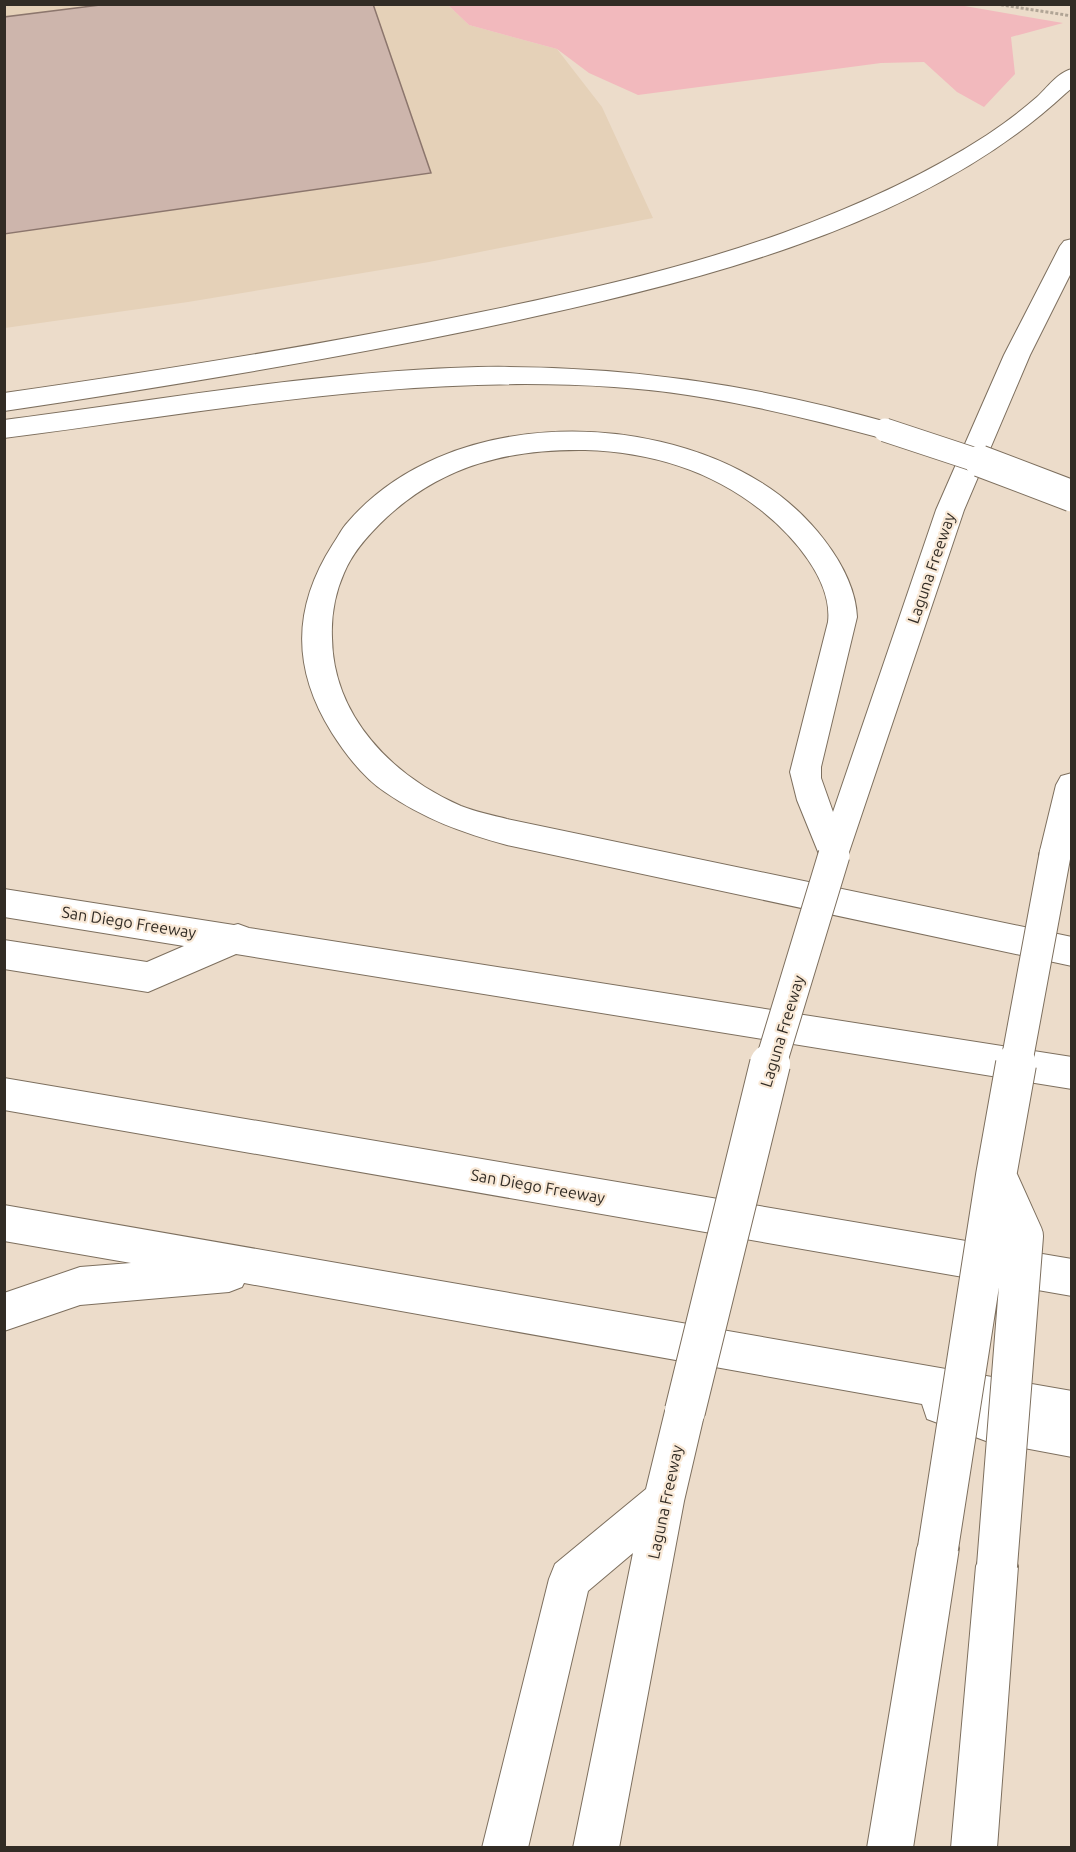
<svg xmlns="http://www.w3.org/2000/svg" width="1076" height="1852" font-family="Ubuntu,sans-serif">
<rect width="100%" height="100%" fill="#ecdcca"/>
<path fill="#e5d1b8" d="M4 5H448L469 25 557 49 602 107 653 218 429 262 188 302 5 328Z"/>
<path fill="#f2b9bd" d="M953 4 1063 23 1011 37 1015 74 984 107 957 92 924 62 881 63 638 95 589 73 557 49 469 25 448 5Z"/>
<path fill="#cdb5ac" stroke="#8c766d" stroke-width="1.5" d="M108 4H373L431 173 4 234V17Z"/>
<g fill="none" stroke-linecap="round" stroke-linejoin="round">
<g stroke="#7d6f5e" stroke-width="2">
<path id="highway" d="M1072 69V88L1066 93C916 233 677 286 482 328 324 361 164 387 4 411V393C164 370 323 345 481 312 582 291 685 268 783 233 854 207 924 176 987 135 1005 123 1021 111 1037 97 1047 88 1058 72 1072 69Z
M1072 239V271L1030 355 964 510 845 864 834 868 823 864 797 800 790 772 828 622C833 580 792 535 762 511 711 470 650 452 585 450 509 449 444 465 387 517 370 533 353 551 344 573 335 593 331 617 332 638 333 716 392 776 461 806 476 812 492 815 507 819L1072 937V966L507 845C463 833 424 819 385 792 364 778 346 755 332 733 292 669 292 608 333 544 338 537 342 528 348 522 444 410 643 408 762 483 804 509 855 565 857 617L821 767V778L833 812 936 510 1004 355 1060 246 1064 241Z
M478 367C624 365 753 384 894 424L898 430 894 436 885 439C796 415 706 393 614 387 409 373 207 412 4 438V420C162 400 319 371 478 367Z
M1072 773V853L1066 864 1055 868 1044 864 1039 855 1056 785 1061 776Z
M4 889 234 925 238 924 249 928 1072 1057V1089L236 954 148 992 4 969V940L147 962 184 946 4 917Z
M4 1078 1072 1259V1296L4 1110Z
M4 1205 1072 1391V1457L986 1441 927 1419 922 1404 244 1283 242 1287 229 1292 80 1305 4 1331V1293L80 1267 131 1263 4 1241Z
M685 1391 699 1397 705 1411 684 1501 619 1848H573L633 1553 588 1591 528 1848H482L549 1579 555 1564 646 1489 665 1411 671 1397Z
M938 1527 953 1533 959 1548 913 1848H867L917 1548 923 1533Z
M997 1545 1012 1551 1018 1566 997 1848H951L976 1566 982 1551Z"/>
</g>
<path stroke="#b0a495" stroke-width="3" stroke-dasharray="3 2" stroke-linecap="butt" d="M996 4 1072 16"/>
<use href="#highway" fill="#fff" fill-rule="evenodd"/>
<g stroke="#7d6f5e" stroke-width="25" stroke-linecap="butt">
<path id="highway-bridge-far2" d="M885 430 985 463"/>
</g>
<g stroke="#7d6f5e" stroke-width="33" stroke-linecap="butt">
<path id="highway-bridge-far1" d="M980 461 1072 496
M770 1066 834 855
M1016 1066 1055 855"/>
</g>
<g stroke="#7d6f5e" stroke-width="42" stroke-linecap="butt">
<path id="highway-bridge" d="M996 1176 1023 1236 997 1566
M685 1411 770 1064
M938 1548 996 1176 1016 1064"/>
</g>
<use href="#highway-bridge-far2" stroke="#fff" stroke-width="23"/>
<use href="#highway-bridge-far1" stroke="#fff" stroke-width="31"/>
<use href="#highway-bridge" stroke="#fff" stroke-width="40"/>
</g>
<g text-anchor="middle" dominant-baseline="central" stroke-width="4.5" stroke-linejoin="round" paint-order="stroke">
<g font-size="16" fill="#322c25" stroke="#f9e9d7">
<text transform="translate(931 568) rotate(-71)">Laguna Freeway</text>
<text transform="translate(129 922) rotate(9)">San Diego Freeway</text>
<text transform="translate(782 1031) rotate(-73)">Laguna Freeway</text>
<text transform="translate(538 1186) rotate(10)">San Diego Freeway</text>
<text transform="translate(665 1502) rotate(-78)">Laguna Freeway</text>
</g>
</g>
<rect width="1076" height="1852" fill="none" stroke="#322c25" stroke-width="12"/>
</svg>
